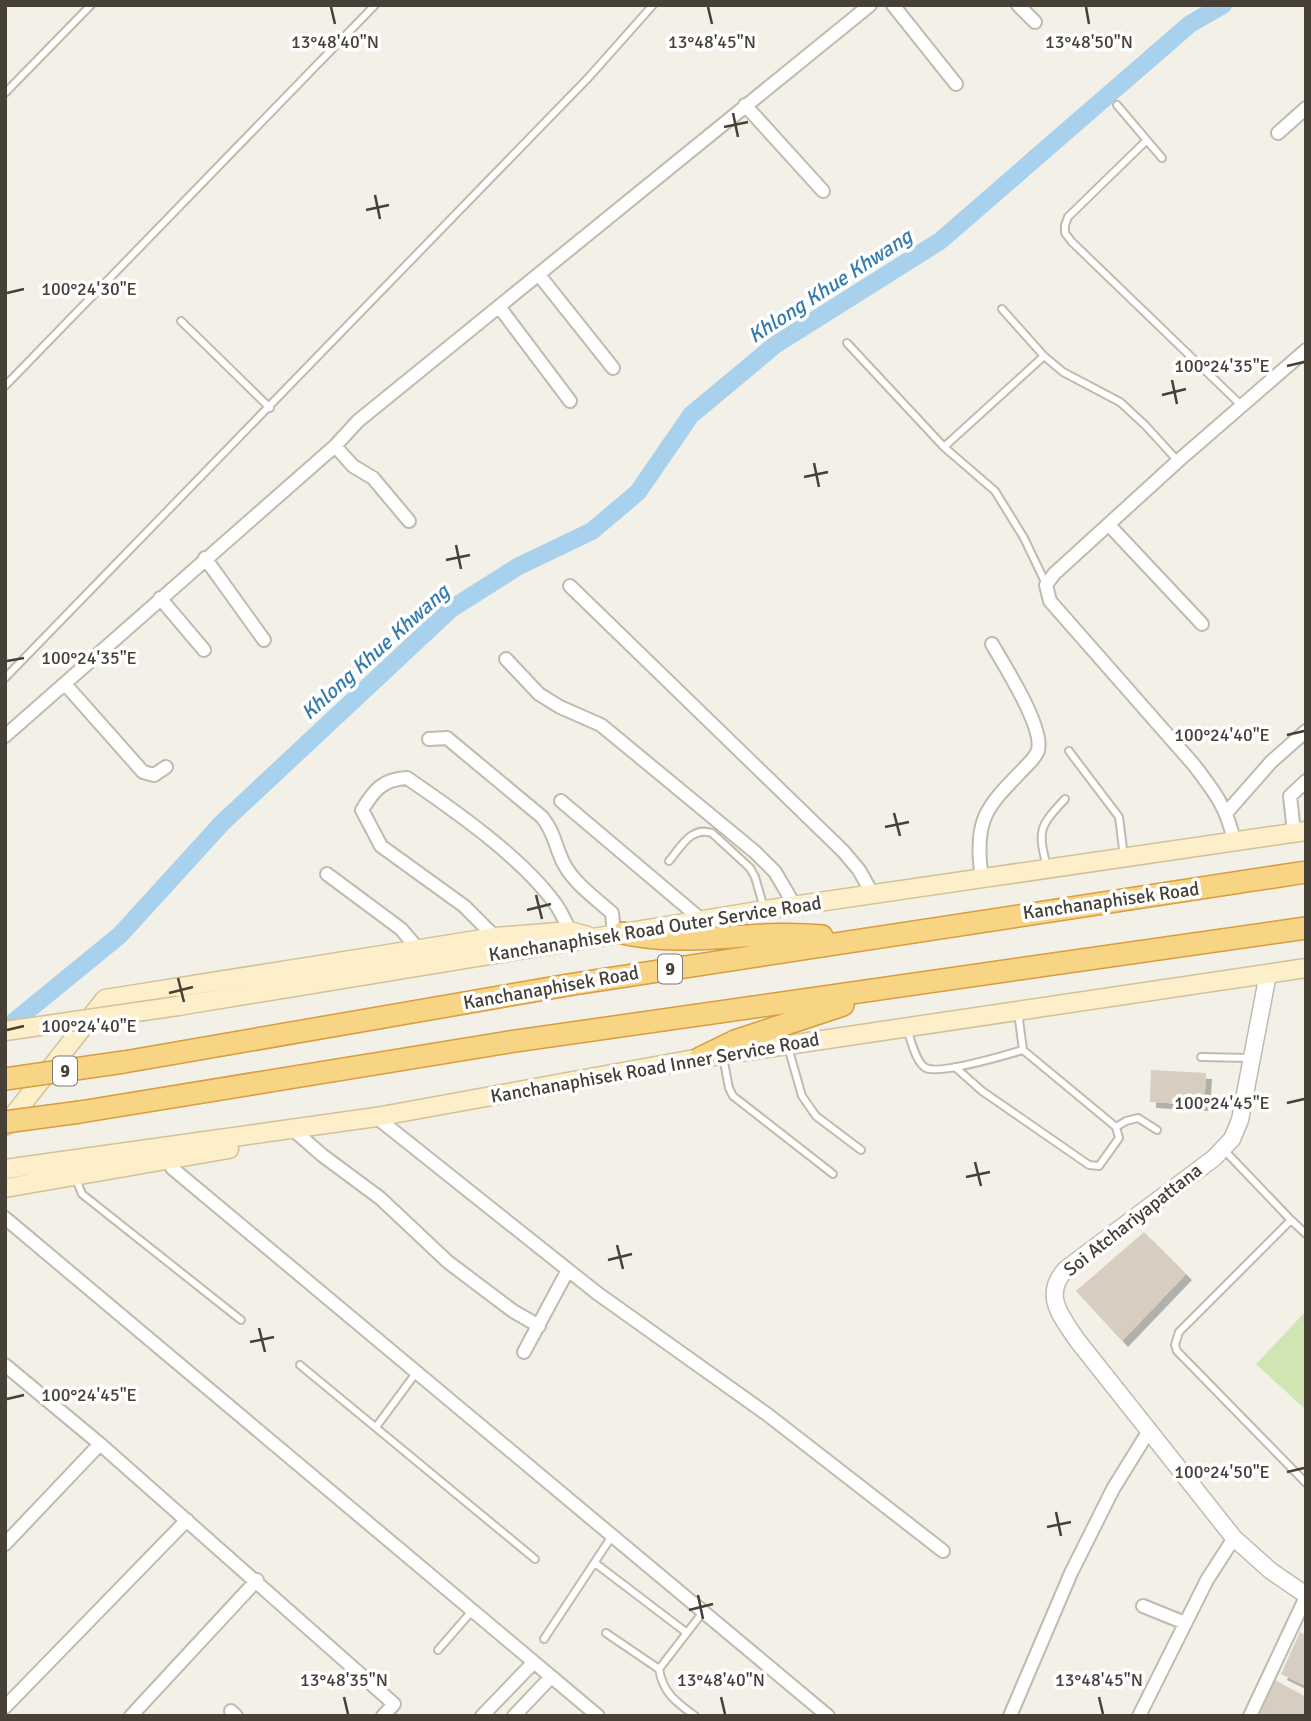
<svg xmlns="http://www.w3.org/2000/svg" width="1311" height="1721" font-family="Signika,sans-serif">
<defs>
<filter id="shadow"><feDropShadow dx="6" dy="6" stdDeviation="0" flood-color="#0004"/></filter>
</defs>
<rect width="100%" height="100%" fill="#f3f0e8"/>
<path fill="#cfe6b3" d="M1306 1311V1410L1256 1364Z"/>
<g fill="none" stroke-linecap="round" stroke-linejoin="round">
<path stroke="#a7d1ed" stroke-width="18" d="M5 1029 120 935 222 823 451 609 519 566 592 531 638 492 691 415 775 345 940 241 1190 24 1223 5"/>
</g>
<path fill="#d7cec1" filter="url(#shadow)" d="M1151 1070 1206 1073 1204 1105 1150 1102Z
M1144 1232 1186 1274 1122 1341 1076 1291Z
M1300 1632 1306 1635V1686L1281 1674Z
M1275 1680 1306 1697V1716H1264L1258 1713Z"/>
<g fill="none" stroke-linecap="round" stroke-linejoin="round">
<g stroke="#c1baae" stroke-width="10">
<path id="service" d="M5 93 91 5
M1117 105 1162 158
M1147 140 1068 217 1065 225V233L1072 242 1241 405
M1002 309 1044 356
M181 321 270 408
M847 343 944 447 995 491 1024 538 1046 584
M5 386 375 5
M944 447 1044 356 1063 372 1120 402 1145 425 1177 460
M5 678 589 77 653 5
M1069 751 1119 817 1124 857
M669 861C681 847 691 826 712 833L750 868 755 877 764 908
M1047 868C1038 830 1038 828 1065 799
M907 1029C911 1040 916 1063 926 1068 940 1075 1006 1055 1023 1050L1018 1012
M788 1047 802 1096 816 1116 861 1150
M723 1057 729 1088 733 1096 833 1174
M1201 1057 1251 1058
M955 1067 982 1091 1089 1165 1099 1166 1119 1138 1116 1127 1023 1050
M1116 1127 1126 1121 1138 1118 1157 1130
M1225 1151 1291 1220 1179 1332 1175 1345 1177 1351 1306 1483
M76 1179 82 1194 241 1320
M1291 1220 1306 1234
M300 1365 535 1559
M376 1427 416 1373
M595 1563 687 1633
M606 1633 659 1669
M544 1639 612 1536
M438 1650 472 1611
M695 1716C676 1702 663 1693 659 1669L703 1612"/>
</g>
<g stroke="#c1baae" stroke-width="16">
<path id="minor" d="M893 5 956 84
M1018 5 1035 22
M745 105 823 191
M1278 133 1306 108
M539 275 613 368
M500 308 570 401
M335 446 353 466 373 478 409 521
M1109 525 1202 624
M205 558 264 640
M570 586 843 851 859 870 873 895
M160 598 204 650
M506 659 539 694 560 707 601 725 755 852 775 872 795 906
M65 684 143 772 154 775 166 767
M5 736 335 446 358 421 870 5
M429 739 447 738 542 817C555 833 555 847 564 864 574 883 595 898 612 913L614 934
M561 801 703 921
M1227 812 1271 762 1306 731
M1294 832 1290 796 1306 781
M1234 842C1228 809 1214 791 1194 765L1050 601 1046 585 1054 574 1178 461 1306 350
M327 874 401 929 419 950
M982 879C972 813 990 805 1032 760 1034 757 1037 754 1038 750 1044 727 1004 665 992 644
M495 937 464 906 381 846 362 810C374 790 383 779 407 778 454 810 521 857 554 902 561 911 565 921 570 931
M376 1117 597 1293 768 1415 943 1551
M298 1134 322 1155 380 1198 448 1262 513 1311 539 1326
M169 1160 172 1168 828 1716
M5 1218 598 1716
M524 1352 568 1270
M5 1365 100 1444 394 1704 383 1716
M5 1544 100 1444
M1143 1606 1185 1623
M5 1707 187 1520
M231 1711 236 1716
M131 1716 257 1580
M482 1716 534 1662
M514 1716 551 1677
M1010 1716 1071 1573 1113 1489 1150 1429
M1139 1716 1207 1580 1234 1538
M1250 1716 1306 1597"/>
</g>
<g stroke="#c1baae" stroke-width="19">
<path id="tertiary" d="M1268 974 1240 1120 1232 1139 1214 1158 1066 1269C1042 1295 1061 1316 1077 1340L1234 1538 1271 1571 1306 1595"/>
</g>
<g stroke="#d1c299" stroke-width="21">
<path id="secondary" d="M178 1006 764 910 1306 831
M5 1126 105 999 495 937 570 931 588 936
M5 1169 376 1117 700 1058 1306 968
M5 1188 229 1149"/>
</g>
<g stroke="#d79d3f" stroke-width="24">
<path id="trunk" d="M622 933C688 948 755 929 822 936
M700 1058 735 1041 843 1005
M124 1062 574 984 1306 872
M80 1112 509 1042 1306 928"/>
</g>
<use href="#service" stroke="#fff" stroke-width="6"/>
<use href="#minor" stroke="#fff" stroke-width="12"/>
<use href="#tertiary" stroke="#fff" stroke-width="16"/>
<use href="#secondary" stroke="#fcefc9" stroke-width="18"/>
<use href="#trunk" stroke="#f8d485" stroke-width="21"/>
<g stroke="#d1c299" stroke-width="21" stroke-linecap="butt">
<path id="secondary-bridge" d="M5 1031 178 1006"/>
</g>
<g stroke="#d79d3f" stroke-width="24" stroke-linecap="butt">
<path id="trunk-bridge" d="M5 1079 124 1062
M5 1122 80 1112"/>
</g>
<use href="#secondary-bridge" stroke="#fcefc9" stroke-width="18"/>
<use href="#trunk-bridge" stroke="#f8d485" stroke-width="21"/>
</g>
<path fill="none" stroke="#464037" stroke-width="2.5" d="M331 7 335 24M708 7 712 24M1086 7 1089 24M733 113 738 137M724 127 748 122M375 195 380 219M366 210 389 205M7 293 24 289M1287 366 1304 362M1172 380 1177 404M1162 395 1186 389M814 463 819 487M804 477 828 472M456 545 461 569M446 560 470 555M7 661 24 658M1287 735 1304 731M894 813 900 836M885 827 909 822M536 895 542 919M527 910 551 904M178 978 184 1002M169 993 193 987M7 1030 24 1026M1287 1103 1304 1099M975 1162 981 1186M966 1177 990 1172M617 1245 623 1269M608 1260 632 1254M259 1328 265 1352M250 1342 274 1337M7 1399 24 1395M1287 1472 1304 1468M1056 1512 1061 1536M1047 1527 1071 1522M698 1595 703 1619M689 1610 713 1604M344 1697 348 1714M721 1697 725 1714M1099 1697 1103 1714"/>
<g text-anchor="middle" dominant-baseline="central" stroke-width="7" stroke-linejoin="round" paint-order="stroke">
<g fill="#fff" stroke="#7e7973" stroke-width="2">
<rect x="658" y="954.5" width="24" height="29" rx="5"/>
<rect x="53" y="1056.5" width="24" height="29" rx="5"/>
</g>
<g font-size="18" font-weight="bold" fill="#464037">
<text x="670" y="969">9</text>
<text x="65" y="1071">9</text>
</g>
<g font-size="19" fill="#464037" stroke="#fff">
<text transform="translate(1111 901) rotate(-8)">Kanchanaphisek Road</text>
<text transform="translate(655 929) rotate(-9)">Kanchanaphisek Road Outer Service Road</text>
<text transform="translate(551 988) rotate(-10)">Kanchanaphisek Road</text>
<text transform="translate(655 1068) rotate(-10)">Kanchanaphisek Road Inner Service Road</text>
<text transform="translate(1133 1220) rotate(-38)">Soi Atchariyapattana</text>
</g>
<g font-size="21" font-style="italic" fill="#347cae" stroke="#fff">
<text transform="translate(830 286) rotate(-33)">Khlong Khue Khwang</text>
<text transform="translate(375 652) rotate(-42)">Khlong Khue Khwang</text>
</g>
</g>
<g font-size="18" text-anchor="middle" fill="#464037" stroke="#fff" stroke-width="7" stroke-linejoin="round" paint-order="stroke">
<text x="335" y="48">13°48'40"N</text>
<text x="712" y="48">13°48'45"N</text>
<text x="1089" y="48">13°48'50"N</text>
<text x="89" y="295">100°24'30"E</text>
<text x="1222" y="372">100°24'35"E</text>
<text x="89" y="664">100°24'35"E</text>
<text x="1222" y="741">100°24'40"E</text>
<text x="89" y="1032">100°24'40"E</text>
<text x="1222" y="1109">100°24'45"E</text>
<text x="89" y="1401">100°24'45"E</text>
<text x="1222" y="1478">100°24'50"E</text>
<text x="344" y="1686">13°48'35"N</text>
<text x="721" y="1686">13°48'40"N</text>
<text x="1099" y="1686">13°48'45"N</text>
</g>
<rect width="1311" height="1721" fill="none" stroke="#464037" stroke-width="14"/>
</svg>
